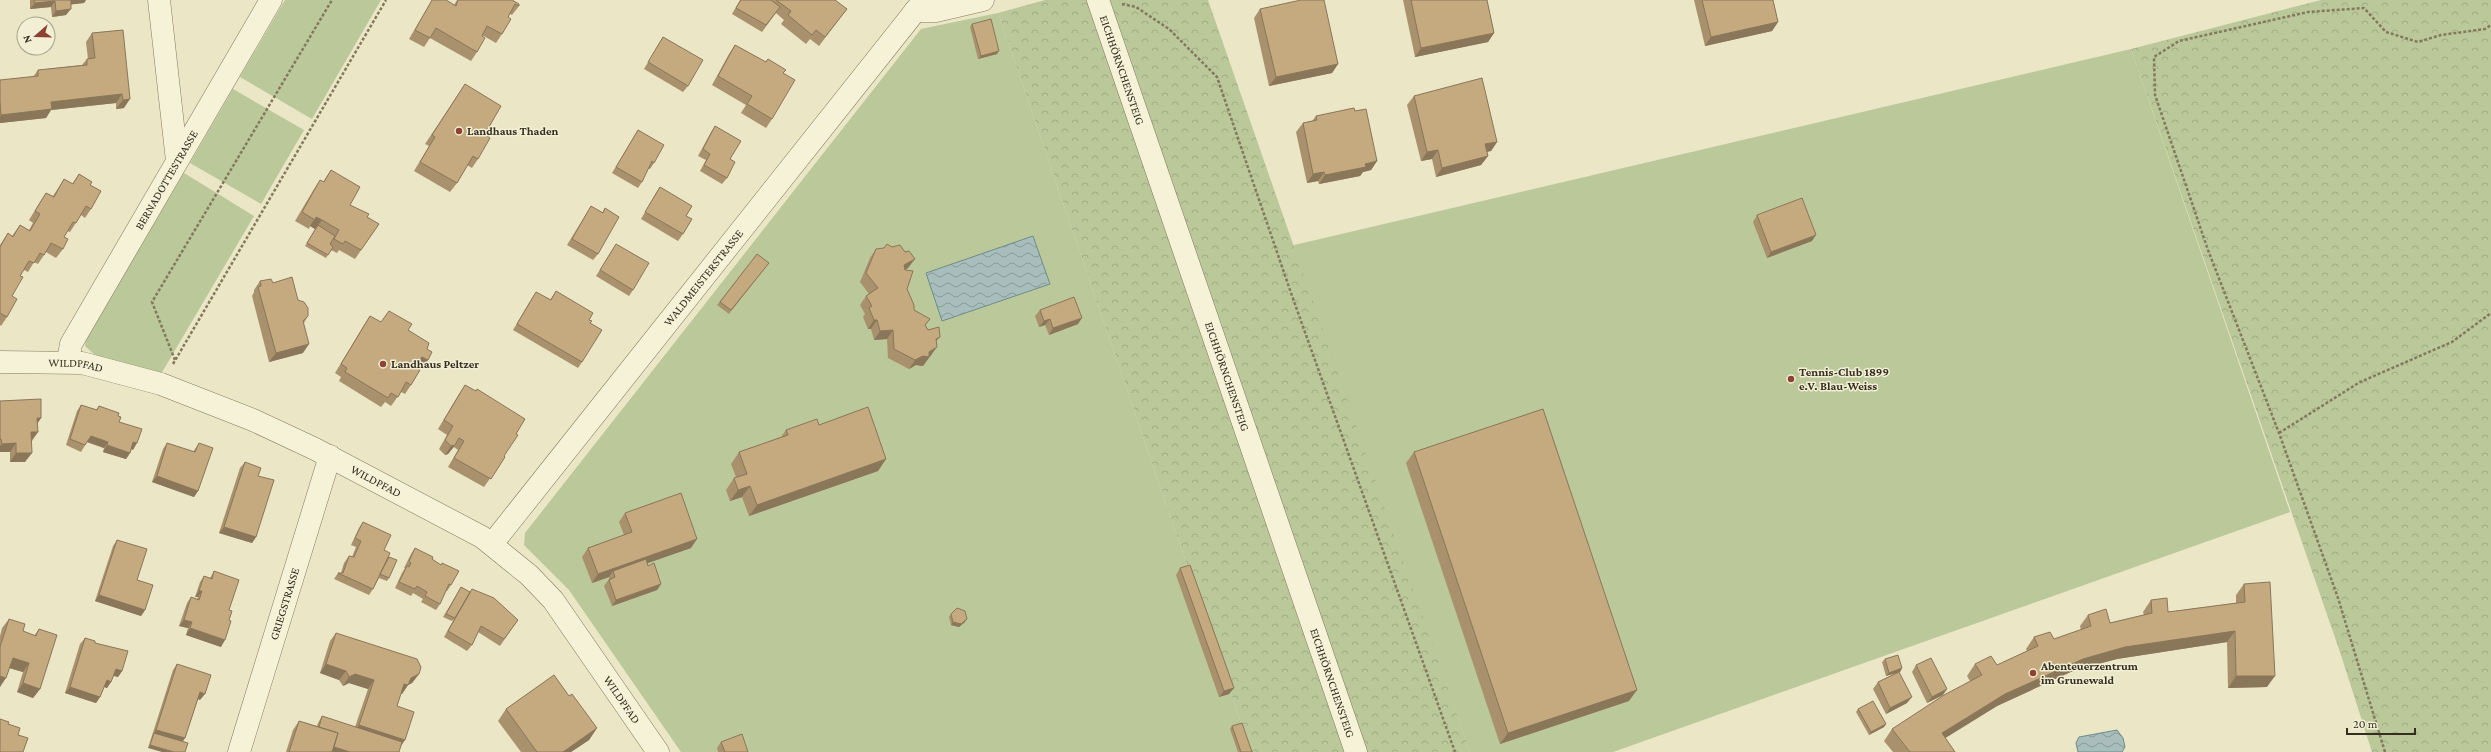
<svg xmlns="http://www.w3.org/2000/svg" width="2491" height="752" font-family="'Crimson Pro',serif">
<defs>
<pattern id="park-crowns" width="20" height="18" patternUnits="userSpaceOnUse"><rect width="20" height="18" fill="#bac89a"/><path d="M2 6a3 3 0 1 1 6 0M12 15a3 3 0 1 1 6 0" fill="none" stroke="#a0ac84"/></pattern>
<pattern id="water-waves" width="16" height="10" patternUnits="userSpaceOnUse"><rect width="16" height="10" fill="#a7bebc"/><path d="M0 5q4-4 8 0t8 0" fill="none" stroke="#899b98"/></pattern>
</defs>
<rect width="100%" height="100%" fill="#eae6c6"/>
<path fill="#bac89a" d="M285 0H381L312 119 240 77Z
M998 13 1251 752H681L569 590 524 545 525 533 921 29Z
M2131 49 2290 512 1613 752H1470L1290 246Z
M233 89 304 130 261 204 190 163Z
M184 173 254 216 161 374 95 355 85 346 86 339Z"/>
<path fill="url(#park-crowns)" d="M1045 0H1208L1470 752H1251L998 13Z
M2321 0H2491V752H2372L2340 652 2131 49Z"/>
<path fill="url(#water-waves)" stroke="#6e8c8a" d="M1033 236 1050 284 942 321 926 273Z
M2117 730 2123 738 2125 747 2122 752H2078L2076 743 2079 737Z"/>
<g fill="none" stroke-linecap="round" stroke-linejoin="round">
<g stroke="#84795d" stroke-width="23">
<g id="minor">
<path d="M159 0 177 161"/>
<path id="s1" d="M1098 0 1356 752"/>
<path d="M915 11H936L983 0"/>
<path id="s2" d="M68 361 71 344 271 0"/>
<path id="s3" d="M0 362 82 363 161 384 253 420 315 449 482 537 529 575 553 600 658 752"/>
<path id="s4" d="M492 544 924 0"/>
<path id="s5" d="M239 752 330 456"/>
</g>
</g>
<path stroke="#84795d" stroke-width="2.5" stroke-dasharray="3 2" stroke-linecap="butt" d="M1122 4 1136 7 1169 29 1217 77 1291 293 1455 752
M175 360 152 302 332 0
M173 364 386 0
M2279 433 2360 382 2452 342 2491 313
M2385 752 2338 598 2279 433 2208 250 2155 95 2154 57 2179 41 2308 12 2364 8 2386 32 2418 42 2441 35 2485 29 2491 25"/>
<use href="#minor" stroke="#f6f2d8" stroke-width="22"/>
</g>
<path fill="#a9916d" d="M30 0H86L84 3 71 4 66 15 52 17 51 7 30 9Z
M432 0H446L454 5 457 0H512L519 6 512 15 510 14 508 17 502 34 496 43 482 35 477 52 471 61 430 38 424 47 409 39Z
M740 0H835L847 9 819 46 810 39 806 44 781 24 784 20 776 13 762 32 732 14Z
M1403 0H1487L1494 33 1488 42 1415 57Z
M1694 0H1773L1778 22 1772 31 1705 46Z
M1260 9 1338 64 1332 73 1269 86 1254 18Z
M972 24 997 54 978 59 970 27Z
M123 30 124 108 116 109V103L51 110 46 118 0 123V80L33 77 38 70 82 65 87 59H88L86 42 92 33Z
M663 37 688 86 683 92 644 69Z
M735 45 765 62 768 59 783 73 772 119 766 128 741 113 746 105 712 85 729 54Z
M465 84 485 134 478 159 472 168 467 165 457 183 450 192 414 171 429 146 425 144Z
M1414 96 1497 142 1491 151 1487 152 1488 156 1481 165 1436 177 1432 159 1421 161 1407 105Z
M1355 111 1377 161 1371 170 1363 172 1360 176 1319 184 1318 181 1307 183 1296 132 1303 123 1312 121 1316 116Z
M715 126 730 159 727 178 722 184 700 171 706 160 698 156 711 132Z
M638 130 654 163 650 169 648 168 642 182 638 188 612 173Z
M331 170 350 205 367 217 379 224 355 259 339 250 337 253 331 250 326 258 305 246 315 229 310 226 309 229 295 221 314 189 320 180 323 182Z
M79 174 90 185 91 209 85 218 81 215 70 232 67 231 64 237 63 249 56 258 46 252 38 264 34 262 28 272 24 270 20 276 12 296 7 317 1 326 0 325V245L8 233 12 236 20 225 29 230 33 223 29 220 40 202 46 193 53 196 64 179 72 184Z
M660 187 686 216 683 234 678 241 641 219 656 193Z
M591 206 602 213 605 208 598 254 593 260 567 245Z
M1757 215 1812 241 1767 258 1753 222Z
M616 244 633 290 629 296 596 276Z
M876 249 908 268 905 270 907 289 914 310 930 319 925 326 928 330 940 337 936 342 931 356 929 357 923 366 916 365 909 369 888 358 887 339 874 340 871 329H868L863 317 865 314 860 305 866 296 869 294 860 282 870 258Z
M757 254 769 263 729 314 717 305Z
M260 281 273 283 298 300 308 316 304 323 303 353 269 362 252 296 254 292V290Z
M556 291 589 320 591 323 582 362 578 368 513 330 532 298 536 292 550 300Z
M1040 310 1078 324 1049 335 1045 325 1039 327 1035 316Z
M370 316 381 322 408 330 427 349 428 360 422 368 416 366 411 385 405 394 401 392 391 406 385 402 381 407 339 381 341 377 335 373 364 325Z
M465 385 504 456 505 457 484 487 448 467 458 450 454 447 448 454 445 455 439 449 447 435 438 429 459 394Z
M0 401 41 418 37 424 38 432 32 441 25 462H10V452H0Z
M81 405 96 410 99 406 118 416 119 422 133 450 131 449 130 453 126 459 103 452 104 448 87 442 81 452 66 445 77 411Z
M819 425 886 459 878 471 749 516 742 497 730 501 726 490 734 478 736 477 731 464 739 452 781 437 786 430Z
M167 443 193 452 199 443 198 491 194 497 152 482 163 449Z
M1414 452 1629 701 1500 744 1406 463Z
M245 462 258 476 256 537 252 543 219 533 240 468Z
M625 513 691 548 647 563 648 566 661 584 657 590 612 606 604 586 609 579V577L592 583 582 557 588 548 624 535 619 522Z
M363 522 389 557V578L387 581 379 578 373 589 369 595 334 579 338 573H341L344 563 349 556 352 557 356 547 351 545 359 528Z
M117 540 137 580 145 610 141 616 95 601 113 546Z
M415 548 432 559 451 585 447 591H446L440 604 436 610 421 602 423 599 413 593 411 596 395 588 402 573 405 568H404L411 554Z
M1180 568 1234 688 1229 694 1219 697 1176 575Z
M214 571 229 610 221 647 186 635 188 628 179 626 187 603 191 597 197 599 198 597H195L200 582 204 576 210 578Z
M2244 584 2267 687 2228 688 2227 642 2117 659 2075 670 1997 706 1945 738 1955 752H1893L1884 741 1892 729 1970 681 1967 676 1975 664 1997 665 2027 651 2026 649 2034 637 2054 639 2081 630 2080 626 2088 615 2110 623 2144 615 2143 612 2151 600 2168 612 2236 603V595Z
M461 587 518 620 500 646 478 632 472 645 467 651 444 637 454 619 452 621 443 617Z
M951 614 965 622 959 627 951 625 949 617Z
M9 619 23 631 34 636 39 629 40 689 33 698 17 692 23 672 9 668 0 687V636L2 628Z
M336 633 419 674 412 683 408 685 402 694H401L397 706 400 746 399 752H286L293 730 299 721 317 726 318 723 322 716 355 727 368 689 349 683 343 686 339 680 320 673 330 641Z
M85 638 95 643 122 671 118 677 113 676 111 682 107 688 104 687 100 697 96 703 65 693 80 644Z
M1885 659 1902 668 1900 672H1899L1907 703 1886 714 1873 689 1878 682 1897 673 1886 676 1882 662Z
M177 664 200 700 198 699 185 738 183 741 148 748 173 670Z
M1916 665 1943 695 1927 703 1912 672Z
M569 696 597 728 589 740 571 752H521L498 721 506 709Z
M1858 709 1886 724 1884 727 1869 735 1856 712Z
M1232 726 1252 752H1238L1230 729Z
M721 742 748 752H718L717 748Z"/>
<path fill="#8a7659" d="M70 0H86L84 3 67 5Z
M55 1 51 7 30 9 35 3Z
M71 9 66 15 52 17 56 11Z
M1778 22 1772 31 1705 46 1711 37Z
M1494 33 1488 42 1415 57 1421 48Z
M999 51 997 54 978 59 981 56Z
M1338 64 1332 73 1269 86 1276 77Z
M122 94 116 103 51 110 46 118 0 123V117L1 115 51 102Z
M130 99 124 108 116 109 123 100Z
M1497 142 1491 151 1478 153 1485 144Z
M1438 150 1432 159 1421 161 1427 152Z
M1488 156 1481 165 1436 177 1442 168Z
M1377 161 1371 170 1363 172 1360 176 1319 184 1325 175 1365 164Z
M1324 172 1318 181 1307 183 1313 174Z
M316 217 322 220 315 229 310 226Z
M1816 235 1812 241 1767 258 1771 252Z
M915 259 908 268 898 274 904 265Z
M1082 318 1078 324 1049 335 1053 328Z
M1050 319 1045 325 1039 327 1044 321Z
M874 320H877L871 329H868Z
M893 330 887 339 874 340 880 331Z
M309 344 303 353 269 362 276 353Z
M937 347 923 366 916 365 909 369 915 360Z
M422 357 428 360 422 368 415 366Z
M37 418H41L35 427Z
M31 432H38L31 441Z
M91 436 108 442 104 448 87 442Z
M133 442 137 443 133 450 129 448Z
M16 443 10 452H0V446L2 444Z
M107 445 130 453 126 459 103 452Z
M455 445 448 454 445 455 451 446Z
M16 453H32L25 462H10Z
M886 459 878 471 749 516 757 505Z
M157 476 198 491 194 497 152 482Z
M750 486 742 497 730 501 738 490Z
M224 527 256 537 252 543 219 533Z
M697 539 691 548 614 575 613 571 609 577 592 583 598 574Z
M661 584 657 590 612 606 616 600Z
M199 591H202L198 597H195Z
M99 595 145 610 141 616 95 601Z
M967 619 965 622 959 627 951 625 953 622Z
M184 620 192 622 188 628 179 626Z
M190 628 225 640 221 647 186 635Z
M2235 631 2227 642 2117 659 2075 670 1997 706 1934 745 1942 733 2005 694 2083 659 2125 647Z
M13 658 29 663 23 672 6 667Z
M326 664 346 671 339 680 320 673Z
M1902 668 1900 672 1886 676 1889 673Z
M116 669 122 671 118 677 112 675Z
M355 674 374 680 368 689 349 683 343 686 349 677Z
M419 674 412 683 408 685 402 694 398 693 404 684 411 678Z
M0 676 6 678 0 687Z
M2236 676H2275L2267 687 2228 688Z
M107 680 111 682 107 688 102 686Z
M23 683 40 689 33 698 17 692Z
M70 687 100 697 96 703 65 693Z
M1234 688 1229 694 1219 697 1224 691Z
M1947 689 1943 695 1927 703 1932 697Z
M1637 690 1629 701 1500 744 1508 733Z
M200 692 205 694 200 700 196 698Z
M1912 697 1907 703 1886 714 1890 708Z
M1886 724 1884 727 1869 735 1871 732Z
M359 725 405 740 399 749 353 734Z
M597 728 589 740 571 752H563Z
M156 730 185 738 181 744 154 733 152 736Z
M150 745 174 752H162L148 748Z
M333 747 350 752H329Z"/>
<path fill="#c5a97f" stroke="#8a7659" d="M34 0H71V9L56 11 55 1 35 3Z
M432 0H446L456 6 458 0H512L519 4V6L515 4 508 17 511 19 502 34 487 26 482 36 485 38 477 52 436 28 430 38 415 30Z
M741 0H771L780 7 766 25 736 8Z
M776 0H835L847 9 825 37 816 30 812 35 788 15 791 11Z
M1301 0H1324L1338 64 1276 77 1260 9Z
M1411 0H1487L1494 33 1421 48Z
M1702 0H1773L1778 22 1711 37Z
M991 19 999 51 981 56 972 24Z
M123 30 130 99 123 100 122 94 51 102 52 109 1 115 0 101V80L38 76V70L87 65V59L95 58 92 33Z
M663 37 703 60 688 86 648 62Z
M735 45 766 62 768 59 786 70 783 73 795 80 772 119 747 104 752 96 718 76Z
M1482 78 1497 142 1485 144 1488 156 1442 168 1438 150 1427 152 1414 96Z
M465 84 501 106 485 134 490 138 478 159 473 156 457 183 420 162 435 137 432 135Z
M1354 108 1355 111 1366 109 1377 161 1365 164 1366 167 1325 175 1324 172 1313 174 1303 123 1317 120 1316 116Z
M715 126 741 141 730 159 735 162 727 178 704 165 710 154 703 149Z
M638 130 664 145 654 163 652 161 642 182 616 167Z
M331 170 360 187 350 205 369 214 367 217 379 224 361 250 345 241 343 244 334 239 339 230 322 220 316 217 315 220 302 212 320 180 324 182Z
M79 174 92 182 90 185 101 191 91 209 86 206 76 223 73 222 64 237 68 239 63 249 51 243 44 255 40 253 34 263 29 261 20 276 23 277 12 296 17 299 7 317 0 313V247L8 233 13 237 20 225 30 231 40 214 35 211 46 193 54 197 64 179 73 184Z
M660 187 692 206 686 216 692 219 683 234 645 212Z
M1802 198 1816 235 1771 252 1757 215Z
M591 206 603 213 605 208 619 217 598 254 572 239Z
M318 225 335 236 330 244 333 247 328 255 307 243Z
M616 244 649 263 633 290 600 270Z
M887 244 892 247 900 245 905 252 909 251 915 259 904 265 905 270 913 271 907 289 914 305V310L930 319 925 325 928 330 939 327 940 337 936 339 937 347 929 352V357L923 356 915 360 894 349 893 330 880 331 877 320H874L869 308 872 306 866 296 878 288 866 273 876 249 884 248Z
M757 254 769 263 731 310 720 302Z
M292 277 298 300 304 302 308 308V316L303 321 309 344 276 353 258 287 261 286 260 281 271 279 273 283Z
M556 291 593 313 589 320 592 321 590 323 602 330 582 362 517 324 536 292 551 300Z
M1074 297 1082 318 1053 328 1050 319 1044 321 1040 310Z
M389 311 412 324 408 330 429 343 427 349 432 352 428 360 422 357 415 367 420 370 411 385 406 382 398 397 391 393 388 398 345 372 347 368 341 364 370 316 381 322Z
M465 385 476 391 477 389 525 419 516 434 518 435 504 456 505 457 491 479 454 458 464 441 459 438 455 445 451 446 445 440 453 426 444 420Z
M41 399V418H37L38 432H31L32 453H16V443L2 444 1 439H0V401Z
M81 405 97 410 99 406 119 413 118 416 121 417 119 422 142 429 137 443 133 442 130 453 107 445 108 442 91 436 85 445 70 439Z
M868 407 886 459 757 505 750 486 738 490 734 478 747 474 739 452 788 435 786 430 817 419 819 425Z
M1543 409 1637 690 1508 733 1414 452Z
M167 443 195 452 199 443 213 448 198 491 157 476Z
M245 462 261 468 258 476 274 480 256 537 224 527Z
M681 493 697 539 598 574 588 548 632 532 625 513Z
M363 522 391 535 384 550 390 553 373 589 338 573H343L349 556 354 557 361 541 355 538Z
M117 540 147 549 137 580 153 585 145 610 99 595Z
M415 548 433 557 432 559 441 565 442 563 459 571 451 585 449 584 440 604 425 596 427 592 417 586 415 589 399 582 407 566 409 567 411 563 409 561Z
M389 557 397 560 389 578 380 574Z
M646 559 648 566 654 563 661 584 616 600 609 580 615 577 613 571Z
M1190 565 1234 688 1224 691 1180 568Z
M214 571 239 580 229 610 232 611 229 620 231 621 225 640 190 628 192 622 184 620 191 597 199 600 202 591H199L204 576 212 579Z
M2270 582 2275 676H2236L2235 631 2125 647 2083 659 2005 694 1942 733 1955 752H1910L1892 729 1944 695 1982 675 1975 664 1991 656 1997 665 2038 646 2034 637 2050 632 2054 639 2091 626 2088 615 2106 609 2110 623 2152 613 2151 600 2167 598 2168 612 2245 602 2244 584Z
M461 587 470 592 455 618 446 614Z
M472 589 494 598 518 620 504 639 481 626 472 645 448 631Z
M957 608 965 611 967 619 961 624 953 622 951 614Z
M9 619 25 624 23 631 36 636 39 629 57 635 40 689 23 683 29 663 13 658 6 678 0 676V647Z
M336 633 417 659 421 667 419 674 411 678 408 685 404 684 397 706 414 712 405 740 359 725 374 680 355 674 349 677 346 671 326 664Z
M85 638 95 641V643L128 651 122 671 116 669 111 682 107 680 100 697 70 687Z
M1898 655 1902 668 1889 673 1885 659Z
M1931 658 1947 689 1932 697 1916 665Z
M177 664 211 675 205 694 200 692 185 738 156 730Z
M1899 672 1912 697 1890 708 1878 682Z
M554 675 569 696 572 694 597 728 563 752H537L506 709Z
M1873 701 1886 724 1871 732 1858 709Z
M322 716 402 742 399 752H350L334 747 338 733 319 727Z
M0 719 9 722 8 724 20 728 18 735 28 738 23 752H0Z
M299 721 338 733 332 752H289Z
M1242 723 1252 752H1241L1232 726Z
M154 733 188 743 185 752H174L150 745Z
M742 734 748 752H725L721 742Z"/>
<g fill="#8e4232" stroke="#f2efd5" stroke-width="1.5">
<circle cx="459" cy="131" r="4"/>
<circle cx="383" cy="364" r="4"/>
<circle cx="1791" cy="379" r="4"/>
<circle cx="2033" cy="673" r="4"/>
</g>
<g text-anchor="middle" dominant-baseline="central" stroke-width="3" stroke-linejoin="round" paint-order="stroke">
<g font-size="12" fill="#352e20" stroke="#f2efd5">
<text stroke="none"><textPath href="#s1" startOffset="74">EICHHÖRNCHENSTEIG</textPath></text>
<text stroke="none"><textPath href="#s2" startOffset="207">BERNADOTTESTRASSE</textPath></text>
<text stroke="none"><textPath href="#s4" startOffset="340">WALDMEISTERSTRASSE</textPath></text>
<text stroke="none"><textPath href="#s3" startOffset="76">WILDPFAD</textPath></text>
<text stroke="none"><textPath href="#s1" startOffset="398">EICHHÖRNCHENSTEIG</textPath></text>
<text stroke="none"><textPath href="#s3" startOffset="400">WILDPFAD</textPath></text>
<text stroke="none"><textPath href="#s5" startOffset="155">GRIEGSTRASSE</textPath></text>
<text stroke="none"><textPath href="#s1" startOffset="722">EICHHÖRNCHENSTEIG</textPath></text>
<text stroke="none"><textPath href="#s3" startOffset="736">WILDPFAD</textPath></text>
</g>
<g font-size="12" font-weight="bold" fill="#352e20" stroke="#f2efd5" text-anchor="start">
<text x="467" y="131">Landhaus Thaden</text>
<text x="391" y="364">Landhaus Peltzer</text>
<text x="1799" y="372">Tennis-Club 1899<tspan x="1799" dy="14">e.V. Blau-Weiss</tspan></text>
<text x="2041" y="666">Abenteuerzentrum<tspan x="2041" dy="14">im Grunewald</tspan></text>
</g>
</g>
<g transform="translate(36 36) rotate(250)"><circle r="19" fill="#f2efd5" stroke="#a6a28d"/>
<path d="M0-3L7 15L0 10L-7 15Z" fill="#8e4232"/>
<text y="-6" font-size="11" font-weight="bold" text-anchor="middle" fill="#352e20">N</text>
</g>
<path d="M2347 728v6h68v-6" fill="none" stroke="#352e20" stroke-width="2"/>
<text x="2353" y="728" font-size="12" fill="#352e20" stroke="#f2efd5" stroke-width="3" paint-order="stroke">20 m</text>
</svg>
